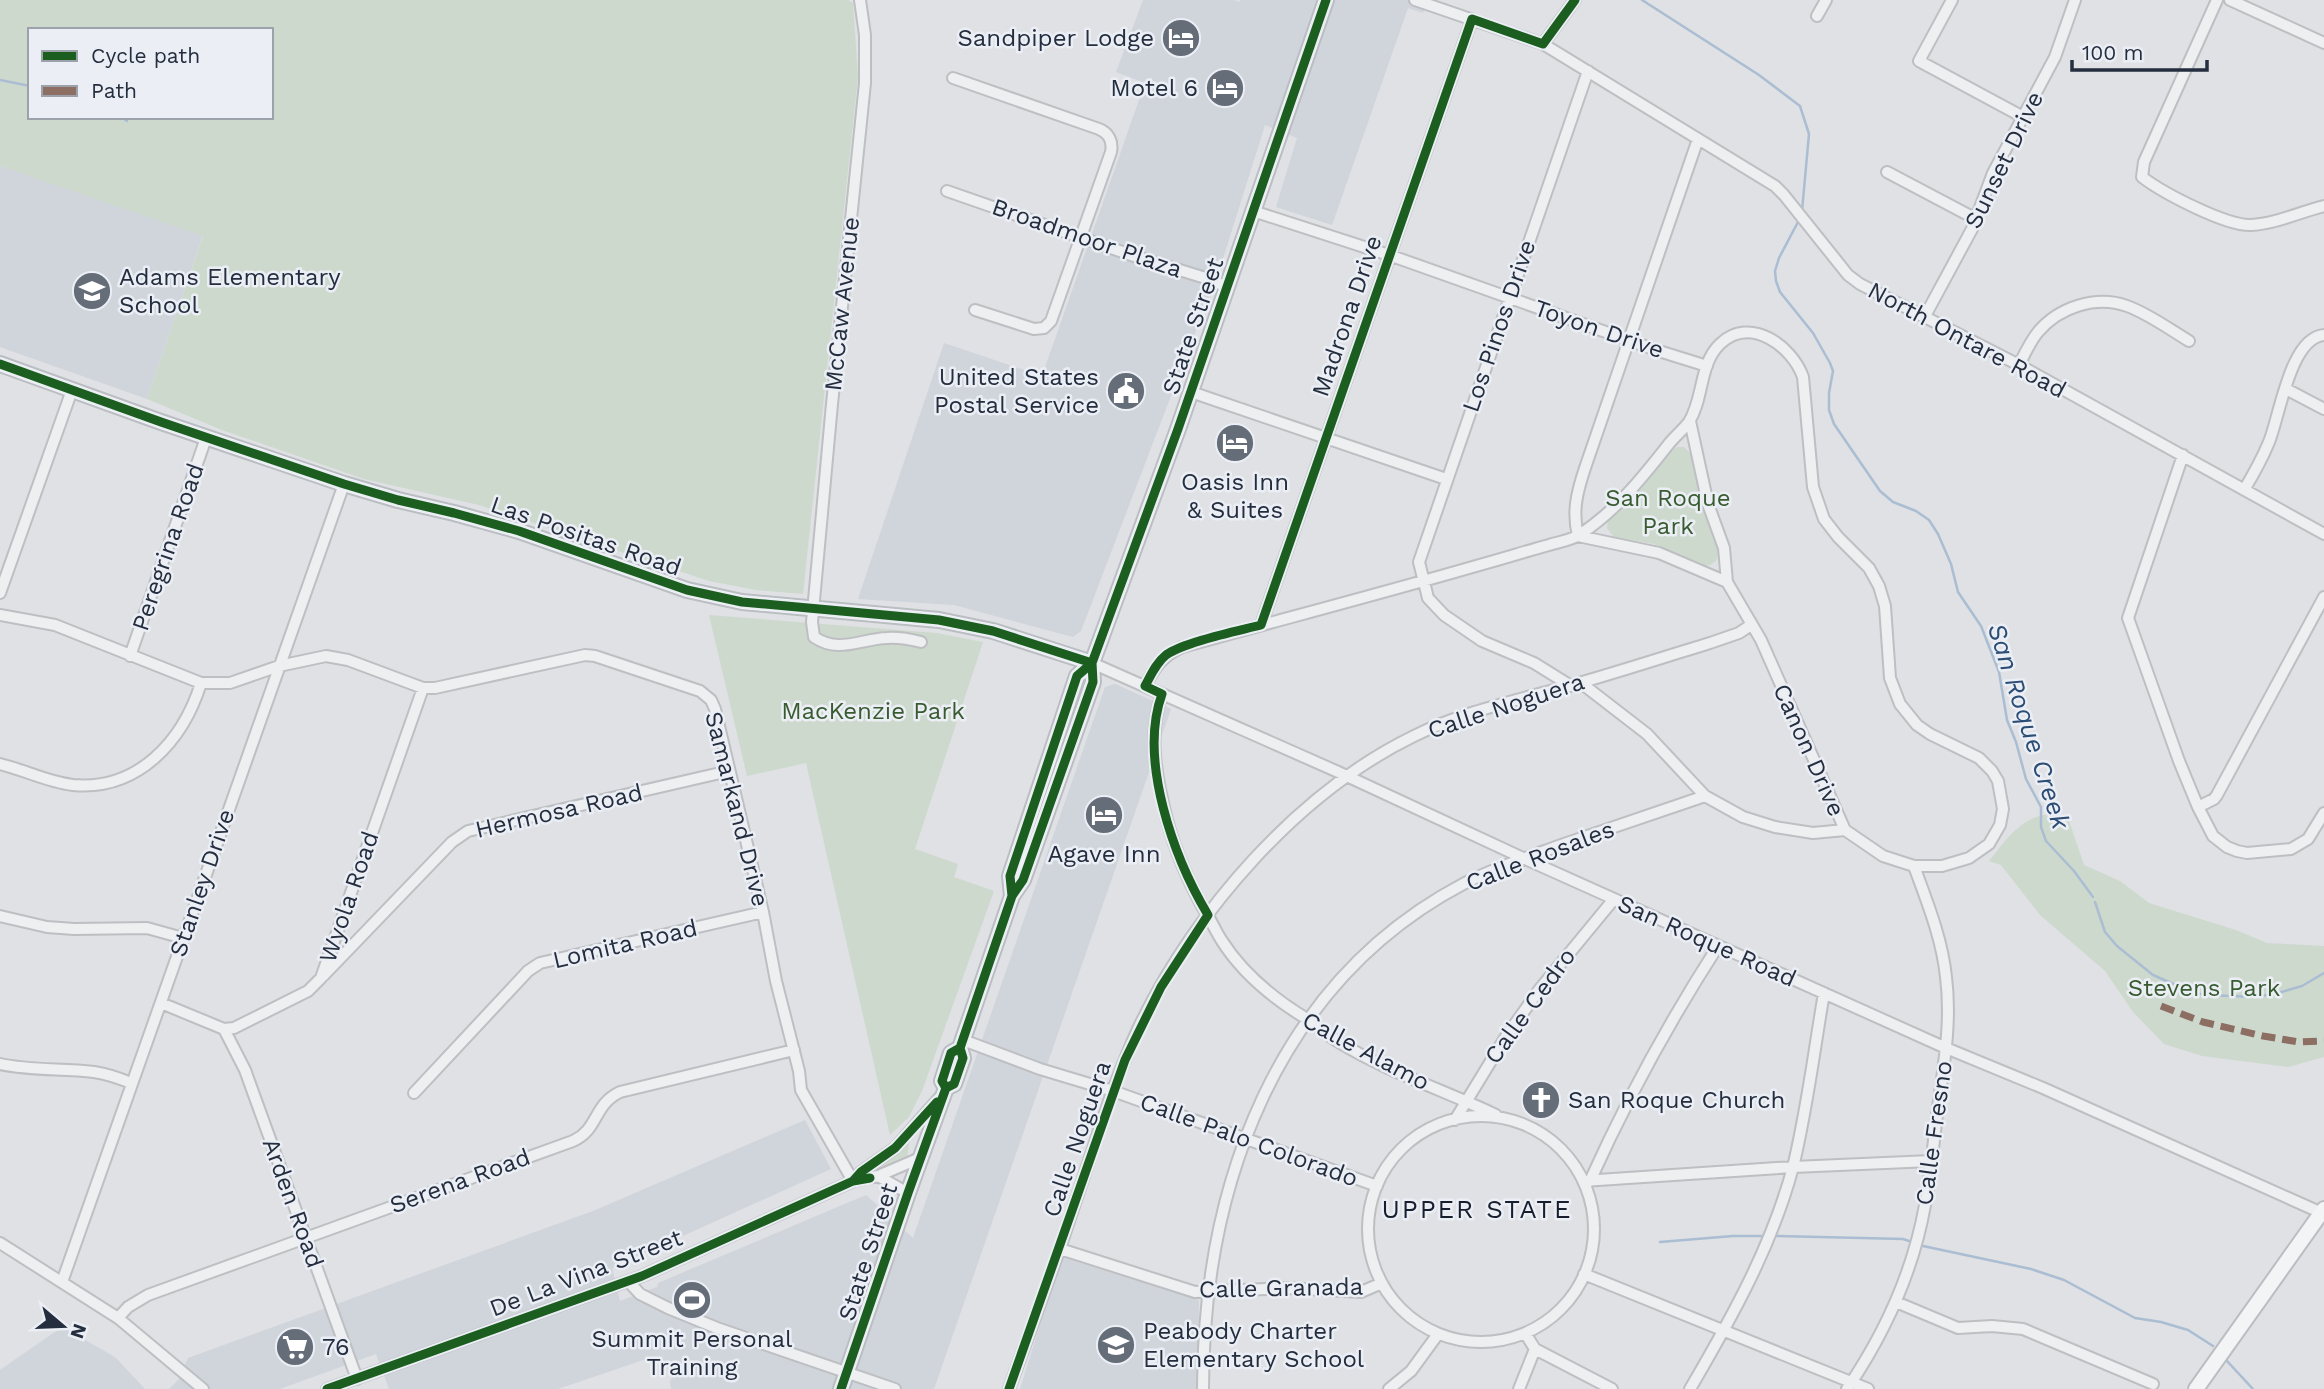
<svg xmlns="http://www.w3.org/2000/svg" width="2324" height="1389" font-family="'Work Sans',sans-serif">
<rect width="100%" height="100%" fill="#dfe1e4"/>
<path fill="#d0d4db" d="M1143 0H1234L1239 2 1240 0H1428L1423 13 1408 8 1332 225 1276 207 1297 138 1265 125 1221 265 1081 631 1073 637 954 605 858 599 944 343 1042 376 1145 83 1116 72Z
M0 166 203 235 147 399 0 347Z
M1115 684 1171 709 934 1389H671L670 1382 676 1367 649 1358 558 1389H389L376 1354 280 1389H169L179 1379 188 1358 593 1211 805 1120 831 1169 612 1268 620 1301 657 1287 658 1283 866 1195 913 1238 1105 687Z
M1061 1257 1199 1300 1198 1389H1020Z
M62 1327 115 1357 145 1389H0V1370Z"/>
<path fill="#ced9ce" fill-rule="evenodd" d="M0 0H848L853 3 858 77 803 594 756 590 709 581 479 505 364 479 222 430 147 399 203 236 0 166ZM30 30H271V117H30Z
M1677 447H1684L1692 455 1702 507 1717 547 1718 555 1716 561 1710 565 1704 566 1654 544 1614 537 1607 528 1608 520 1642 488 1672 450Z
M709 615 937 633 983 642 915 849 958 864 954 877 994 891 922 1091 909 1117 890 1135 806 763 747 776Z
M2051 814 2068 818 2084 865 2120 881 2149 903 2236 930 2267 943 2324 946V1057L2288 1067 2202 1056 2164 1044 2133 1012 2105 971 2040 915 2001 865 1989 861C2006 840 2021 816 2051 814Z
M910 1139 907 1157 887 1166H880Z"/>
<g fill="none" stroke-linecap="round" stroke-linejoin="round">
<path stroke="#aabdd2" stroke-width="2.5" d="M1642 0 1759 75 1800 106 1809 134 1802 211
M0 80 30 86
M122 117 127 121
M1799 220 1779 258 1775 271 1776 281 1780 292 1813 333 1830 363 1833 371 1829 393V410L1834 424 1880 491 1893 502 1916 511 1929 520 1938 534 1951 564 1958 592 1981 626 1999 672 2007 720 2016 742 2026 779 2041 807V827L2046 841 2074 871 2093 897
M2095 902 2105 932 2117 946 2153 975 2194 993 2207 995 2255 997 2278 993 2302 986 2324 973
M1776 1236 1903 1239 1909 1241
M1660 1242 1733 1236H1761
M1923 1246 2031 1269 2064 1280 2135 1318 2161 1322 2188 1330 2213 1346
M2227 1361 2253 1389"/>
<g stroke="#bdbfc2" stroke-width="14">
<path id="minor" d="M860 0 865 35V83L832 404 812 622 814 637C839 654 860 639 887 638 899 637 909 639 921 642
M1415 0 1543 44 1775 186 1784 195 1848 275 1860 284 2019 365 2324 534
M1952 0 1919 61 2023 117
M2217 0 2144 162 2142 177C2163 193 2226 226 2251 225 2275 224 2300 212 2324 206
M2230 0 2324 43
M1817 16 1826 0
M1543 44 1575 0
M953 78 1099 129C1109 133 1113 142 1111 152L1051 321 1044 328 1034 329 975 310
M1698 139 1585 468C1577 492 1572 511 1578 536L1659 553 1727 582
M1887 172 1976 219
M947 191 1134 256 1212 280 1226 287
M1253 211 1389 255 1662 352 1707 366
M1925 316 1972 229 1993 173 2055 57 2075 0
M2019 365C2025 353 2030 342 2038 332 2059 307 2096 295 2127 306 2149 314 2169 329 2189 341
M2286 389 2324 409
M1191 392 1446 479
M2183 455 2128 618 2179 761 2198 807 2213 836 2227 847 2237 851 2247 853 2291 849 2308 839 2324 813
M2244 490C2253 475 2262 459 2269 442 2280 415 2290 338 2324 335
M0 593 72 390
M0 615 55 625 201 683H230L279 666 326 656 348 660 423 688H435L585 655 595 656 700 691 711 700 715 709 763 912 776 981 799 1071 801 1090 853 1181
M1261 625 1472 19
M130 656 206 438
M1092 663 1336 771 1523 858 1946 1048 2043 1088 2324 1214
M1581 683 1647 734 1705 796 1743 817 1775 827 1813 833 1845 830
M1145 686C1155 667 1162 656 1182 647 1283 619 1383 593 1483 564 1505 558 1527 551 1549 545 1559 542 1571 540 1579 535 1615 512 1642 478 1668 445 1674 437 1683 430 1689 422 1704 398 1699 364 1720 344 1750 315 1792 346 1803 377L1813 487 1824 519 1838 537 1869 568 1879 586 1885 606 1890 678 1900 704 1917 725 1930 734 1979 758 1992 771 1998 781 2003 809 2000 825 1989 844 1969 858 1942 866H1914L1883 856 1845 830 1761 640 1727 582 1724 548 1708 504 1690 421
M1571 686 1534 663 1482 641 1444 615 1428 598 1419 562 1588 71
M1162 694C1147 735 1157 780 1167 820 1176 854 1189 883 1206 913 1212 922 1216 932 1222 941 1243 974 1274 999 1307 1019 1317 1026 1327 1035 1337 1041 1387 1072 1444 1090 1496 1115
M0 764C25 770 47 782 73 785 138 791 183 741 201 683
M2198 807 2214 799 2217 795 2324 597
M0 916 47 927 74 929 147 928 183 938
M323 976 452 842 468 831 729 771
M161 1003 224 1029 234 1028 308 991 321 978 423 688
M224 1029 245 1070 357 1379
M963 1040 1040 1069 1113 1091 1377 1186
M0 1064C31 1071 63 1068 94 1072 107 1074 119 1078 131 1083
M414 1093 528 971 540 963 763 912
M1368 1229a113 113 0 1 1 226 0a113 113 0 1 1-226 0Z
M1455 1120 1505 1038 1539 990 1614 899
M878 1176 908 1193
M853 1181 861 1172 895 1148 939 1098
M1583 1181 1793 1167 1931 1161
M1590 1181C1627 1099 1669 1022 1718 946
M0 1243 118 1318 203 1389
M1060 1249 1195 1292 1287 1288 1361 1292 1382 1283
M1584 1274 1868 1389
M628 1281 640 1294 668 1308 717 1328 895 1389
M62 1282 344 484
M1896 1302 1958 1328 1992 1326 2023 1329 2153 1384
M118 1318 128 1307 148 1295 573 1141C599 1129 593 1105 620 1092L794 1050
M1535 1349 1612 1389
M327 1389 642 1276 853 1181 878 1176 920 1158
M1009 1389C1031 1328 1054 1268 1074 1206 1094 1147 1112 1086 1138 1029 1194 912 1297 793 1414 736 1464 711 1519 700 1572 685 1618 672 1664 657 1710 643L1739 633 1751 625
M1203 1389C1203 1186 1276 982 1465 883 1497 867 1531 856 1564 844 1611 828 1658 812 1705 796
M1389 1389 1411 1371 1438 1334
M1519 1389 1535 1349 1525 1333
M1690 1389C1731 1319 1772 1246 1793 1167 1807 1110 1814 1051 1824 993
M1847 1389C1885 1333 1913 1272 1925 1205 1931 1175 1933 1145 1937 1115 1943 1069 1952 1024 1946 977 1942 938 1927 902 1914 866"/>
</g>
<g stroke="#babec2" stroke-width="18">
<path id="major" d="M0 364 161 422 344 484 398 500 454 513 519 531 687 590 742 602 939 620 993 631 1092 663
M1012 896 1010 876 1077 676 1092 663
M946 1088 942 1081 951 1053 960 1048 1012 896 1023 880 1093 682 1092 663 1178 429 1326 0
M841 1389 908 1193 946 1088 954 1084 963 1058 960 1048
M2196 1389 2324 1209"/>
</g>
<use href="#minor" stroke="#edeff1" stroke-width="10"/>
<use href="#major" stroke="#f3f4f5" stroke-width="14"/>
<path stroke="#8d6e63" stroke-width="7" stroke-dasharray="14 7" stroke-linecap="butt" d="M2161 1006 2203 1022 2263 1036 2299 1042 2324 1041"/>
<g stroke="#ebeff5" stroke-width="13">
<path id="cycleway" d="M0 364 161 422 344 484 398 500 454 513 519 531 687 590 742 602 939 620 993 631 1092 663
M1012 896 1010 876 1077 676 1092 663
M946 1088 942 1081 951 1053 960 1048 1012 896 1023 880 1093 682 1092 663 1178 429 1326 0
M853 1181 861 1172 895 1148 937 1102
M327 1389 642 1276 853 1181 870 1178
M841 1389 908 1193 946 1088 954 1084 963 1058 960 1048
M1009 1389 1125 1060 1161 987 1208 915C1174 858 1138 760 1162 694L1145 686C1151 675 1156 663 1166 655 1184 642 1238 631 1261 625L1472 19 1543 44 1575 0"/>
</g>
<use href="#cycleway" stroke="#1b5e20" stroke-width="9"/>
</g>
<defs>
<g id="hotel-disc" transform="scale(2.0125)"><circle r="9.5" fill="#656d79" stroke="#ebeff5"/><path d="M-6-4.5h1.5V1H6V5H4.5V3h-9V5H-6ZM-4 0a1.8 1.8 0 1 1 3.6 0ZM.5 0V-2.5h3Q6-2.5 6 0Z" fill="#fff"/></g>
<g id="school-disc" transform="scale(2.0125)"><circle r="9.5" fill="#656d79" stroke="#ebeff5"/><path d="M0-5L7-2L0 1L-7-2ZM-4 1L0 2.5L4 1V4Q0 6-4 4Z" fill="#fff"/></g>
<g id="civic-disc" transform="scale(2.0125)"><circle r="9.5" fill="#656d79" stroke="#ebeff5"/><path d="M-.6-6.5H3V-4.5H.6V-3L4-1V1h2V6H-6V1h2V-1L-.6-3ZM-1.2 2.5V6h2.4V2.5Z" fill="#fff"/></g>
<g id="church-disc" transform="scale(2.0125)"><circle r="9.5" fill="#656d79" stroke="#ebeff5"/><path d="M-1.2-6h2.4v3.5h3.3v2.4h-3.3V6h-2.4V-.1h-3.3v-2.4h3.3Z" fill="#fff"/></g>
<g id="stadium-disc" transform="scale(2.0125)"><circle r="9.5" fill="#656d79" stroke="#ebeff5"/><path d="M0-5a6.5 5 0 1 0 0 10a6.5 5 0 1 0 0-10ZM-3.5-1.8h7v3.6h-7Z" fill="#fff"/></g>
<g id="supermarket-disc" transform="scale(2.0125)"><circle r="9.5" fill="#656d79" stroke="#ebeff5"/><path d="M-6-5.5h2.5l.6 2H6L4.5 2H-2.5L-4.4-4H-6ZM-1.5 3.2a1.3 1.3 0 1 0 .1 0ZM3 3.2a1.3 1.3 0 1 0 .1 0Z" fill="#fff"/></g>
</defs>
<g fill-rule="evenodd">
<use href="#hotel-disc" x="1181" y="38"/>
<use href="#hotel-disc" x="1225" y="88"/>
<use href="#school-disc" x="92" y="291"/>
<use href="#civic-disc" x="1126" y="391"/>
<use href="#hotel-disc" x="1235" y="443"/>
<use href="#hotel-disc" x="1104" y="815"/>
<use href="#church-disc" x="1541" y="1100"/>
<use href="#stadium-disc" x="692" y="1300"/>
<use href="#school-disc" x="1116" y="1345"/>
<use href="#supermarket-disc" x="295" y="1347"/>
</g>
<g text-anchor="middle" dominant-baseline="central" stroke-width="5" stroke-linejoin="round" paint-order="stroke">
<g font-size="24" fill="#242e3f" stroke="#ebeff5" text-anchor="start">
<text x="1154" y="38" text-anchor="end">Sandpiper Lodge</text>
<text x="1198" y="88" text-anchor="end">Motel 6</text>
<text x="119" y="277">Adams Elementary<tspan x="119" dy="28">School</tspan></text>
<text x="1099" y="377" text-anchor="end">United States<tspan x="1099" dy="28">Postal Service</tspan></text>
<text x="1235" y="482" text-anchor="middle">Oasis Inn<tspan x="1235" dy="28">&amp; Suites</tspan></text>
<text x="1104" y="854" text-anchor="middle">Agave Inn</text>
<text x="1568" y="1100">San Roque Church</text>
<text x="1143" y="1331">Peabody Charter<tspan x="1143" dy="28">Elementary School</tspan></text>
<text x="692" y="1339" text-anchor="middle">Summit Personal<tspan x="692" dy="28">Training</tspan></text>
<text x="322" y="1347">76</text>
</g>
<g font-size="24" fill="#242e3f" stroke="#ebeff5">
<text transform="translate(2004 160) rotate(-64)">Sunset Drive</text>
<text transform="translate(1087 238) rotate(19)">Broadmoor Plaza</text>
<text transform="translate(842 304) rotate(-84)">McCaw Avenue</text>
<text transform="translate(1347 316) rotate(-71)">Madrona Drive</text>
<text transform="translate(1193 326) rotate(-71)">State Street</text>
<text transform="translate(1499 326) rotate(-71)">Los Pinos Drive</text>
<text transform="translate(1599 329) rotate(19)">Toyon Drive</text>
<text transform="translate(1967 340) rotate(28)">North Ontare Road</text>
<text transform="translate(586 536) rotate(19)">Las Positas Road</text>
<text transform="translate(168 547) rotate(-71)">Peregrina Road</text>
<text transform="translate(1506 706) rotate(-18)">Calle Noguera</text>
<text transform="translate(1809 750) rotate(66)">Canon Drive</text>
<text transform="translate(737 809) rotate(76)">Samarkand Drive</text>
<text transform="translate(559 811) rotate(-13)">Hermosa Road</text>
<text transform="translate(1540 856) rotate(-21)">Calle Rosales</text>
<text transform="translate(202 883) rotate(-71)">Stanley Drive</text>
<text transform="translate(349 897) rotate(-71)">Wyola Road</text>
<text transform="translate(1707 941) rotate(24)">San Roque Road</text>
<text transform="translate(625 944) rotate(-13)">Lomita Road</text>
<text transform="translate(1530 1006) rotate(-54)">Calle Cedro</text>
<text transform="translate(1366 1051) rotate(28)">Calle Alamo</text>
<text transform="translate(1934 1133) rotate(-82)">Calle Fresno</text>
<text transform="translate(1077 1139) rotate(-71)">Calle Noguera</text>
<text transform="translate(1249 1140) rotate(20)">Calle Palo Colorado</text>
<text transform="translate(460 1181) rotate(-20)">Serena Road</text>
<text transform="translate(293 1203) rotate(70)">Arden Road</text>
<text transform="translate(868 1252) rotate(-72)">State Street</text>
<text transform="translate(586 1273) rotate(-21)">De La Vina Street</text>
<text transform="translate(1281 1288) rotate(-1)">Calle Granada</text>
</g>
<g font-size="24" fill="#385b30" stroke="#ebeff5">
<text x="1668" y="498">San Roque<tspan x="1668" dy="28">Park</tspan></text>
<text x="873" y="711">MacKenzie Park</text>
<text x="2204" y="988">Stevens Park</text>
</g>
<g font-size="26" font-style="italic" fill="#2b4c75" stroke="#ebeff5">
<text transform="translate(2029 726) rotate(72)">San Roque Creek</text>
</g>
<g font-size="26" letter-spacing="2" fill="#171f2f" stroke="#ebeff5">
<text x="1477" y="1209">UPPER STATE</text>
</g>
</g>
<rect x="28" y="28" width="245" height="91" fill="#ebeff5" stroke="#9ba2ac" stroke-width="2"/>
<rect x="42" y="51" width="35" height="10" fill="#1b5e20" stroke="#9ba2ac" stroke-width="2"/>
<text x="91" y="63" font-size="21" fill="#242e3f">Cycle path</text>
<rect x="42" y="86" width="35" height="10" fill="#8d6e63" stroke="#9ba2ac" stroke-width="2"/>
<text x="91" y="98" font-size="21" fill="#242e3f">Path</text>
<g transform="translate(63 1326) rotate(109)" stroke="#ebeff5" stroke-width="5" paint-order="stroke">
<path d="M0-5L12 26L0 18L-12 26Z" fill="#242e3f"/>
<text y="-10" font-size="19" font-weight="bold" text-anchor="middle" fill="#242e3f">N</text>
</g>
<path d="M2072 60v10h135v-10" fill="none" stroke="#242e3f" stroke-width="3.5"/>
<text x="2082" y="60" font-size="21" fill="#242e3f" stroke="#ebeff5" stroke-width="5" paint-order="stroke">100 m</text>
</svg>
